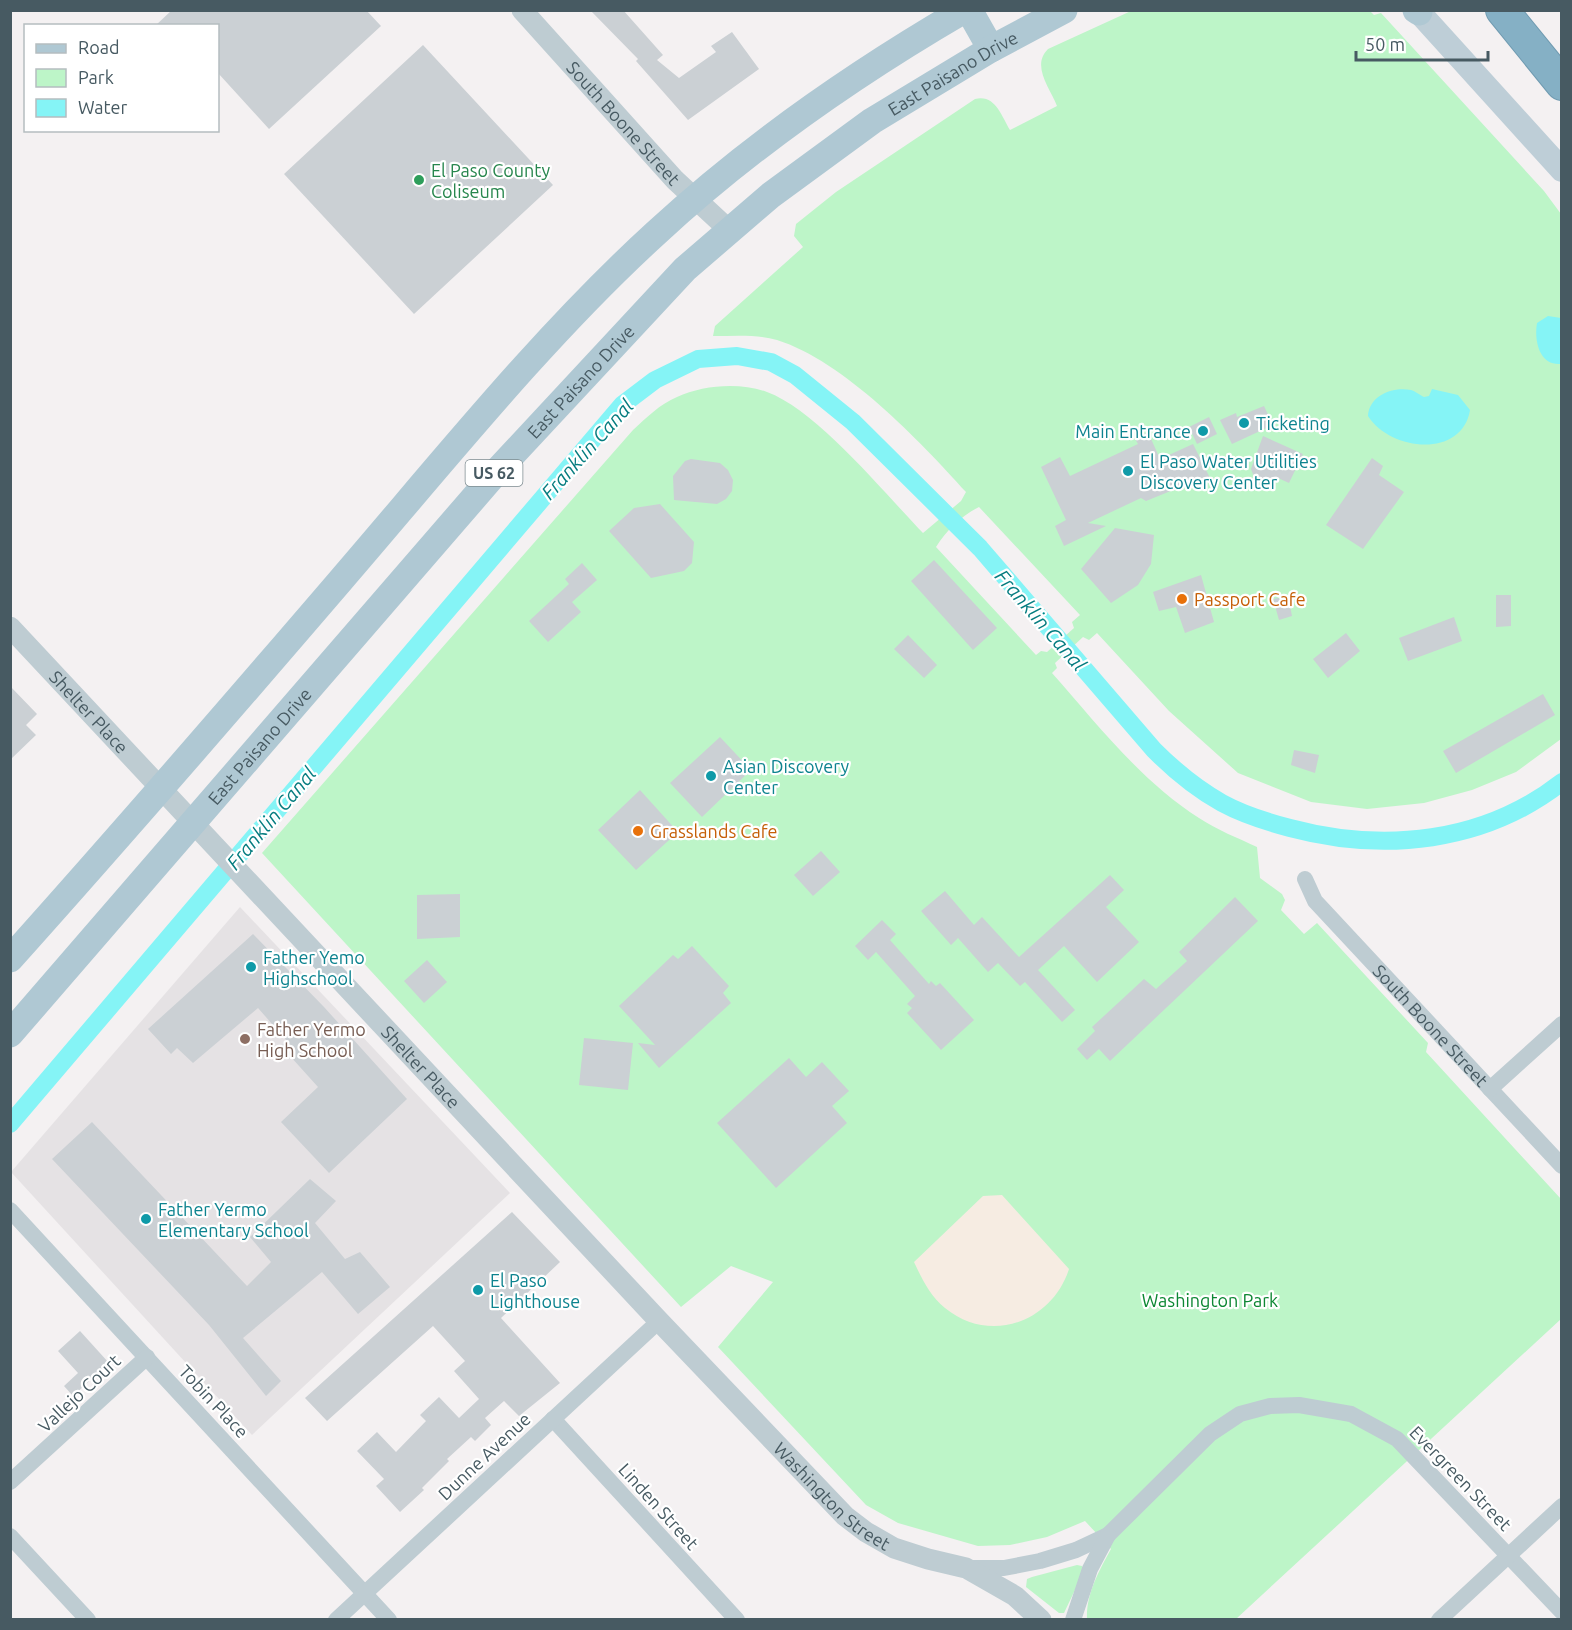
<svg xmlns="http://www.w3.org/2000/svg" width="1572" height="1630" font-family="Ubuntu,sans-serif">
<rect width="100%" height="100%" fill="#f4f1f2"/>
<path fill="#e5e2e4" d="M240 907 510 1193 252 1435 11 1172Z"/>
<path fill="#bdf5c8" fill-rule="evenodd" d="M1369 10 1374 15 1381 13 1544 191 1561 214V739L1516 772 1472 790 1424 803 1367 809 1311 802 1238 773 1169 711 1097 633 1089 640 1083 637 1055 663 1057 668 1052 673C1097 724 1141 781 1199 818 1217 830 1238 838 1257 847L1260 878 1282 894 1285 900 1281 910 1304 934 1317 923 1428 1043 1426 1052 1561 1199V1319L1236 1619H1087C1086 1594 1099 1571 1111 1549L1085 1521 1047 1537 1010 1545 978 1546 898 1523 866 1505 718 1347 773 1282 731 1266 681 1307 262 853 633 430C646 418 660 404 677 397 703 385 740 382 767 392 817 410 885 494 923 533L961 501 966 492C920 441 844 361 777 340 756 334 735 336 713 336L715 326 803 247 794 236 796 224 836 192 975 99C995 94 1001 115 1010 130L1057 106C1050 88 1031 66 1048 49L1131 11ZM979 507 1080 615 1072 622 1074 628 1047 652 1041 651 1036 655 936 547C946 531 962 515 979 507Z
M1077 1565 1082 1566 1084 1571 1064 1613H1059L1026 1587 1027 1579 1032 1577Z"/>
<path fill="#f6ece2" d="M1002 1195 1069 1269C1052 1322 990 1345 945 1308 930 1296 922 1279 914 1262L983 1196Z"/>
<path fill="#85f4f6" d="M1548 316 1561 318V364C1539 366 1534 340 1537 323Z
M1432 389 1458 395 1470 410C1462 459 1390 451 1368 416 1369 396 1392 386 1411 390 1415 391 1420 395 1424 397L1429 396Z"/>
<g fill="none" stroke-linecap="round" stroke-linejoin="round">
<path stroke="#85f4f6" stroke-width="18" d="M10 1124 622 405 655 380 698 359 737 356 771 362 795 375 853 422 980 548 1154 750C1174 770 1197 789 1222 803 1244 815 1267 822 1290 828 1384 853 1484 843 1562 782"/>
</g>
<path fill="#cbd0d4" d="M172 10H366L381 26 269 129 218 73V26H155Z
M590 10H623L663 55 657 60 679 78 716 52 711 46 732 32 759 69 688 120 636 61 638 59Z
M423 45 553 185 414 314 284 174Z
M1264 406 1273 425 1232 444 1220 420 1236 413 1237 417Z
M1209 417 1217 434 1197 444 1189 427Z
M1148 432 1160 459 1193 444 1211 480 1195 488 1193 482 1146 501 1141 498 1088 523 1106 526 1064 546 1055 526 1066 520 1041 467 1060 457 1070 476 1138 444 1135 439Z
M1263 436 1303 454 1289 483 1278 478 1272 484 1261 485 1254 477 1251 469Z
M1372 458 1383 466 1379 475 1404 492 1363 549 1326 525Z
M691 459 720 463 728 470 733 480 732 491 726 499 717 504 674 500 673 476 685 461Z
M660 504 694 542 692 563 684 571 651 578 609 531 634 508Z
M1115 528 1154 535 1151 564 1138 585 1111 603 1081 569Z
M934 560 997 628 973 650 911 581Z
M582 563 597 580 572 602 581 612 548 642 529 621 569 584 565 579Z
M1201 575 1214 622 1185 633 1176 607 1159 611 1153 592Z
M1496 595H1511V626L1496 627Z
M1288 596 1292 616 1279 620 1273 599Z
M1454 617 1462 641 1408 661 1399 638Z
M1346 633 1360 651 1328 678 1313 659Z
M908 635 937 665 924 678 894 649Z
M10 686 37 714 26 725 36 735 10 760Z
M1543 694 1555 715 1456 773 1443 751Z
M720 737 751 770 702 817 670 783Z
M1294 750 1319 755 1315 773 1291 765Z
M640 790 678 832 636 870 598 830Z
M821 851 840 872 813 896 794 875Z
M1110 875 1124 890 1106 907 1139 942 1097 982 1064 946 1038 970 1075 1010 1062 1022 1025 982 1020 986 998 963 988 972 958 938 951 945 921 911 945 891 974 925 982 917 1019 957Z
M460 894V937L417 939V895Z
M1235 897 1258 921 1110 1061 1099 1049 1087 1060 1077 1049 1095 1031 1092 1027 1144 979 1156 989 1187 961 1179 952Z
M882 920 896 934 890 940 929 984 931 981 936 986 940 983 974 1020 941 1050 907 1013 912 1008 907 1004 915 996 876 952 868 960 855 946Z
M253 934 324 1007 407 1099 329 1173 281 1122 318 1087 281 1046 287 1041 258 1008 193 1063 177 1048 171 1054 148 1029Z
M692 946 729 986 723 993 731 1003 659 1068 638 1043 655 1045 619 1006 673 955 678 959Z
M427 960 447 982 424 1003 404 981Z
M584 1038 633 1043 628 1090 579 1085Z
M789 1058 806 1077 822 1062 849 1091 832 1106 847 1123 776 1188 717 1123Z
M92 1122 247 1286 271 1262 250 1237 310 1179 336 1201 315 1223 345 1259 360 1252 390 1287 358 1314 322 1272 243 1338 281 1381 266 1396 209 1325 52 1159Z
M512 1212 560 1262 501 1318 560 1383 519 1416 504 1401 485 1418 491 1425 475 1441 471 1437 447 1459 449 1461 422 1488 424 1490 400 1512 376 1486 384 1479 357 1451 377 1432 396 1452 426 1421 420 1415 439 1397 459 1418 479 1399 454 1371 465 1361 433 1326 327 1421 305 1398Z
M80 1331 109 1363 73 1396 64 1386 78 1373 58 1351Z"/>
<g fill="none" stroke-linecap="round" stroke-linejoin="round">
<g stroke="#709bb1" stroke-width="34">
<path id="motorway" d="M1502 10 1562 84"/>
</g>
<g stroke="#beccd2" stroke-width="16">
<path id="s1" d="M1305 879 1315 901 1562 1166"/>
<path d="M1490 1089 1562 1024"/>
<path d="M10 1210 389 1620"/>
<path d="M553 1419 737 1620"/>
<path d="M10 1482 147 1357"/>
<path d="M10 1536 88 1620"/>
<path d="M966 1568H1004L1040 1561 1076 1550 1108 1535 1210 1434 1240 1414 1270 1406 1299 1405 1351 1414 1397 1439 1562 1612"/>
<path d="M336 1620 659 1321"/>
<path d="M1073 1620 1090 1569 1108 1535"/>
<path d="M1439 1620 1562 1506"/>
</g>
<g stroke="#beccd2" stroke-width="21">
<path id="s2" d="M522 10 675 180 729 230"/>
<path id="s3" d="M10 627 659 1321 845 1516 866 1532 894 1548 928 1559 966 1568 1015 1596 1041 1620"/>
</g>
<path stroke="#beced7" stroke-width="24" d="M1417 10 1562 170"/>
<g stroke="#afc8d3" stroke-width="27">
<path d="M969 10 991 49"/>
<path d="M1416 10 1419 12"/>
<path d="M10 959C122 834 232 707 341 580 441 464 543 336 656 233 749 147 854 74 964 10"/>
<path id="s4" d="M10 1034 498 470 685 269 771 195 872 121 991 49 1064 10"/>
</g>
<use href="#motorway" stroke="#85b0c5" stroke-width="32"/>
</g>
<circle fill="#2e9e5b" stroke="#fff" stroke-width="2" cx="419" cy="180" r="6"/>
<g fill="#0f9aa8" stroke="#fff" stroke-width="2">
<circle cx="1244" cy="423" r="6"/>
<circle cx="1203" cy="431" r="6"/>
<circle cx="1128" cy="471" r="6"/>
<circle cx="711" cy="776" r="6"/>
<circle cx="251" cy="967" r="6"/>
<circle cx="146" cy="1219" r="6"/>
<circle cx="478" cy="1290" r="6"/>
</g>
<g fill="#e8710a" stroke="#fff" stroke-width="2">
<circle cx="1182" cy="599" r="6"/>
<circle cx="638" cy="831" r="6"/>
</g>
<circle fill="#8d6e63" stroke="#fff" stroke-width="2" cx="245" cy="1039" r="6"/>
<g text-anchor="middle" dominant-baseline="central" stroke-width="4.5" stroke-linejoin="round" paint-order="stroke">
<rect fill="#fff" stroke="#7e8c91" stroke-width="1.5" x="465.5" y="460" width="57" height="26" rx="4.5"/>
<g font-size="16" font-weight="bold" fill="#475a62">
<text x="494" y="473">US 62</text>
</g>
<g font-size="18" fill="#475a62" stroke="#fff">
<text stroke="none"><textPath href="#s4" startOffset="1353">East Paisano Drive</textPath></text>
<text stroke="none"><textPath href="#s2" startOffset="152">South Boone Street</textPath></text>
<text stroke="none"><textPath href="#s4" startOffset="867">East Paisano Drive</textPath></text>
<text stroke="none"><textPath href="#s3" startOffset="116">Shelter Place</textPath></text>
<text stroke="none"><textPath href="#s4" startOffset="381">East Paisano Drive</textPath></text>
<text stroke="none"><textPath href="#s1" startOffset="194">South Boone Street</textPath></text>
<text stroke="none"><textPath href="#s3" startOffset="602">Shelter Place</textPath></text>
<text transform="translate(79 1393) rotate(-43)">Vallejo Court</text>
<text transform="translate(214 1401) rotate(47)">Tobin Place</text>
<text transform="translate(484 1456) rotate(-43)">Dunne Avenue</text>
<text transform="translate(1461 1478) rotate(46)">Evergreen Street</text>
<text stroke="none"><textPath href="#s3" startOffset="1197">Washington Street</textPath></text>
<text transform="translate(659 1506) rotate(48)">Linden Street</text>
</g>
<g font-size="18" fill="#27864d" stroke="#fff" text-anchor="start">
<text x="431" y="170">El Paso County<tspan x="431" dy="21">Coliseum</tspan></text>
</g>
<g font-size="18" fill="#0d838f" stroke="#fff" text-anchor="start">
<text x="1256" y="423">Ticketing</text>
<text x="1191" y="431" text-anchor="end">Main Entrance</text>
<text x="1140" y="461">El Paso Water Utilities<tspan x="1140" dy="21">Discovery Center</tspan></text>
<text x="723" y="766">Asian Discovery<tspan x="723" dy="21">Center</tspan></text>
<text x="263" y="957">Father Yemo<tspan x="263" dy="21">Highschool</tspan></text>
<text x="158" y="1209">Father Yermo<tspan x="158" dy="21">Elementary School</tspan></text>
<text x="490" y="1280">El Paso<tspan x="490" dy="21">Lighthouse</tspan></text>
</g>
<g font-size="18" fill="#c56008" stroke="#fff" text-anchor="start">
<text x="1194" y="599">Passport Cafe</text>
<text x="650" y="831">Grasslands Cafe</text>
</g>
<g font-size="18" fill="#785e54" stroke="#fff" text-anchor="start">
<text x="257" y="1029">Father Yermo<tspan x="257" dy="21">High School</tspan></text>
</g>
<g font-size="18" fill="#0d8733" stroke="#fff">
<text x="1210" y="1300">Washington Park</text>
</g>
<g font-size="20" font-style="italic" fill="#067d80" stroke="#fff">
<text transform="translate(587 449) rotate(-48)">Franklin Canal</text>
<text transform="translate(1041 620) rotate(49)">Franklin Canal</text>
<text transform="translate(271 818) rotate(-50)">Franklin Canal</text>
</g>
</g>
<rect width="1572" height="1630" fill="none" stroke="#475a62" stroke-width="24"/>
<rect x="24" y="24" width="195" height="108" fill="#ffffff" stroke="#b5bdc0" stroke-width="1.5"/>
<rect x="36" y="44" width="30" height="9" fill="#afc8d3" stroke="#b5bdc0" stroke-width="1.5"/>
<text x="78" y="54" font-size="18" fill="#475a62">Road</text>
<rect x="36" y="69" width="30" height="18" fill="#bdf5c8" stroke="#b5bdc0" stroke-width="1.5"/>
<text x="78" y="84" font-size="18" fill="#475a62">Park</text>
<rect x="36" y="99" width="30" height="18" fill="#85f4f6" stroke="#b5bdc0" stroke-width="1.5"/>
<text x="78" y="114" font-size="18" fill="#475a62">Water</text>
<path d="M1356 51v9h132v-9" fill="none" stroke="#475a62" stroke-width="3"/>
<text x="1365" y="51" font-size="18" fill="#475a62" stroke="#ffffff" stroke-width="4.5" paint-order="stroke">50 m</text>
</svg>
